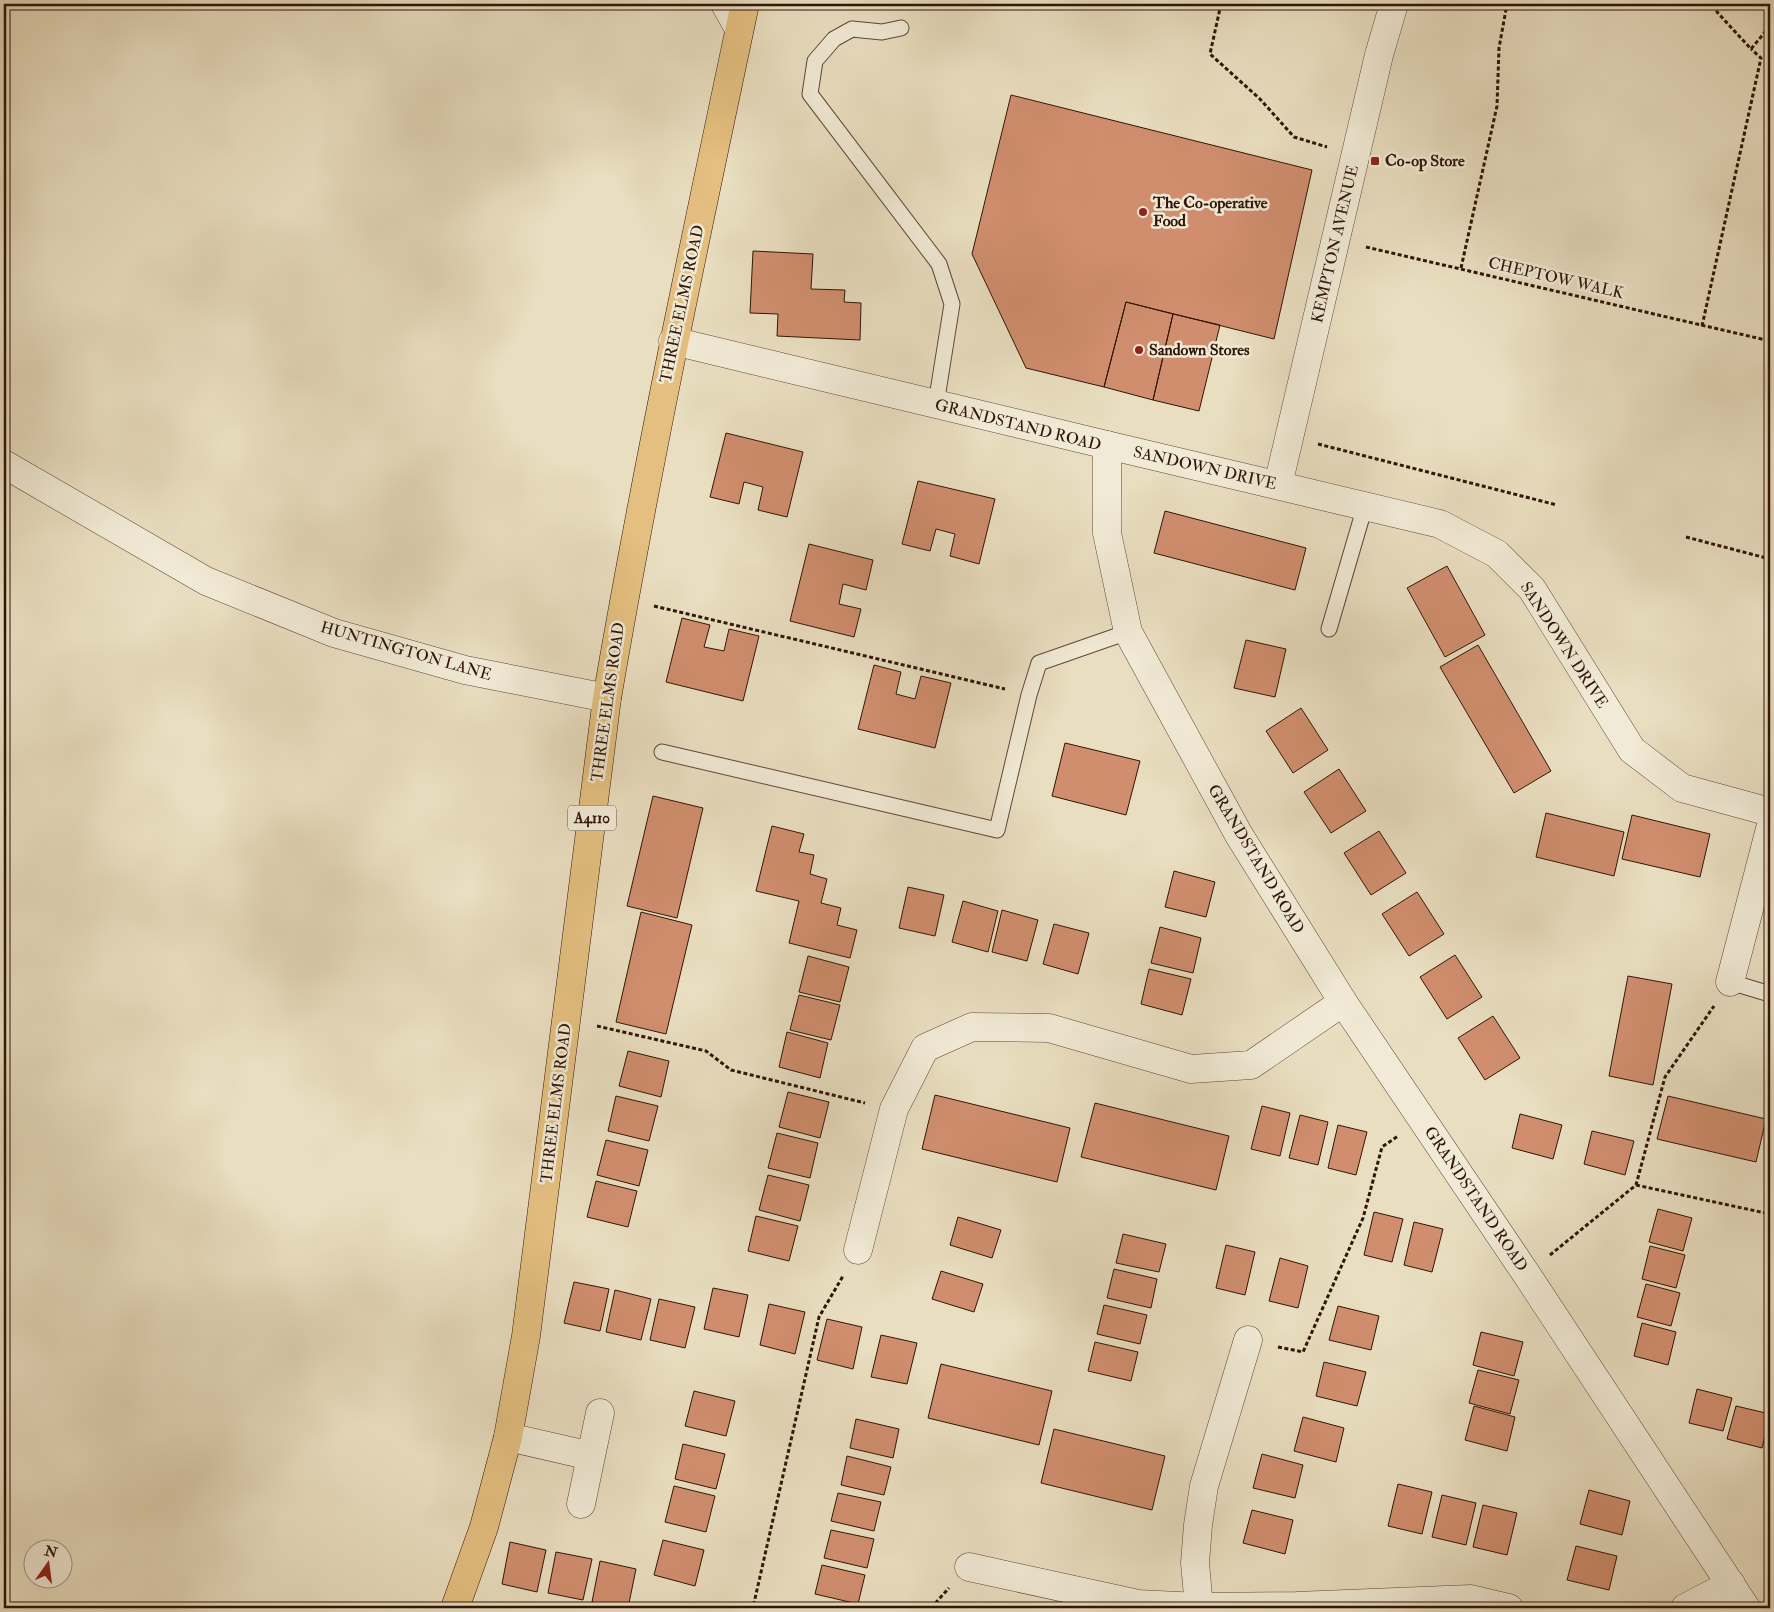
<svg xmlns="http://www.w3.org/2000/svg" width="1774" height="1612" font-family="'IM FELL Double Pica',serif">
<rect width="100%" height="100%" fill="#e9dec0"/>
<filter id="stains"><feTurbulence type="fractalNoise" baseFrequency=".004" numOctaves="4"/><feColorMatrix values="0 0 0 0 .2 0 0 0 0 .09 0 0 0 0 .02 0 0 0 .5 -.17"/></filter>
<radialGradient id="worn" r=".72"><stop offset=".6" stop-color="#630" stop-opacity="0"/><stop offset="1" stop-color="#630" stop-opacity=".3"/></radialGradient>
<path fill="#d08e6e" stroke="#2f1507" d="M1011 95 1312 170 1274 339 1126 302 1104 387 1026 368 972 254Z
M753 251 813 254 811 289 845 290 844 302 861 303 860 340 777 336 778 314 750 313Z
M1126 302 1173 314 1153 400 1104 387Z
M1173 314 1220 325 1199 411 1153 400Z
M726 433 803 452 787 517 758 510 763 487 744 482 739 504 710 497Z
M918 481 995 499 979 564 950 556 955 534 936 529 930 551 902 544Z
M1165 511 1306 548 1295 590 1154 553Z
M809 544 873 560 866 590 843 584 839 604 861 609 854 637 790 621Z
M1447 566 1485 635 1445 657 1407 588Z
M682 618 710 625 704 647 724 651 729 629 759 636 743 701 666 682Z
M1246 640 1286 649 1275 697 1234 688Z
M1478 645 1551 771 1514 793 1440 667Z
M874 665 901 672 896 694 915 699 921 676 951 683 935 748 858 729Z
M1301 708 1328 750 1293 773 1266 731Z
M1065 743 1140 761 1126 815 1052 796Z
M1339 769 1366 811 1331 833 1304 792Z
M653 796 703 808 677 918 627 906Z
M1546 813 1624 832 1614 876 1536 857Z
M1632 815 1710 834 1700 877 1622 859Z
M772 826 804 834 799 852 814 855 810 874 827 879 821 903 841 908 837 925 857 930 850 958 789 943 799 901 756 891Z
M1379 831 1406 873 1371 895 1344 853Z
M1174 871 1215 882 1206 917 1165 907Z
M908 887 944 895 935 936 899 928Z
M1417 892 1444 934 1409 956 1382 914Z
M963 901 998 911 988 952 952 942Z
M1002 910 1038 920 1027 961 992 952Z
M641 912 692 925 666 1034 616 1022Z
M1054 924 1089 933 1078 974 1043 964Z
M1160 927 1201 938 1193 973 1151 963Z
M1455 955 1482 997 1447 1019 1420 977Z
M808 956 849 967 840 1002 799 992Z
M1149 969 1191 979 1182 1015 1141 1004Z
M1628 976 1672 984 1653 1085 1609 1076Z
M799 995 840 1005 831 1040 790 1030Z
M1493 1016 1520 1058 1485 1080 1458 1038Z
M787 1032 828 1043 820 1078 779 1067Z
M628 1051 669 1061 661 1097 619 1086Z
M788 1092 829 1102 820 1138 779 1127Z
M935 1095 1070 1128 1057 1182 922 1149Z
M616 1096 658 1106 649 1141 608 1131Z
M1668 1096 1766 1119 1756 1162 1657 1139Z
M1095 1103 1229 1136 1216 1190 1081 1157Z
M1262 1106 1290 1113 1280 1156 1251 1149Z
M1520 1114 1562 1125 1553 1159 1512 1148Z
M1300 1115 1328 1122 1318 1165 1289 1158Z
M1338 1125 1367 1132 1356 1175 1328 1168Z
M1592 1131 1634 1141 1625 1175 1584 1164Z
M777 1133 818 1143 810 1178 768 1168Z
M606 1140 648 1150 639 1186 597 1175Z
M768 1175 809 1185 800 1221 759 1210Z
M596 1181 637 1191 628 1227 587 1217Z
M1658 1209 1692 1218 1683 1251 1649 1242Z
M1374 1212 1403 1219 1392 1262 1364 1255Z
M756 1216 798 1226 789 1261 748 1251Z
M958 1217 1001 1230 992 1258 950 1245Z
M1414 1222 1443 1229 1432 1272 1404 1265Z
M1123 1234 1166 1244 1159 1272 1116 1263Z
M1226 1245 1255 1252 1245 1295 1216 1288Z
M1650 1246 1685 1255 1676 1288 1642 1279Z
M1280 1258 1308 1266 1298 1308 1269 1301Z
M1114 1269 1157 1279 1151 1308 1107 1298Z
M941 1271 983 1284 974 1312 932 1299Z
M574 1282 609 1289 600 1331 564 1323Z
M1646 1284 1680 1293 1671 1326 1637 1317Z
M713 1288 748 1295 739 1337 704 1329Z
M615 1290 651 1299 641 1340 606 1332Z
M659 1299 695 1307 685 1348 650 1340Z
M769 1304 805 1312 795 1354 760 1345Z
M1104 1305 1147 1315 1140 1344 1097 1334Z
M1338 1306 1379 1316 1371 1350 1329 1340Z
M827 1319 862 1327 853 1369 817 1360Z
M1642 1323 1676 1332 1668 1365 1634 1356Z
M1481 1332 1523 1342 1514 1376 1473 1365Z
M881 1335 917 1343 907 1384 871 1377Z
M1095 1342 1138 1352 1131 1381 1088 1371Z
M1324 1362 1366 1372 1357 1406 1316 1396Z
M941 1364 1052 1391 1039 1445 928 1418Z
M1478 1370 1519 1380 1510 1414 1469 1403Z
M1697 1389 1732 1398 1723 1431 1689 1423Z
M694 1391 735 1401 726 1436 685 1426Z
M1474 1406 1515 1417 1507 1451 1465 1440Z
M1736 1406 1770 1414 1762 1448 1727 1439Z
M1303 1417 1344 1428 1336 1462 1294 1451Z
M856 1419 899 1429 893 1458 850 1448Z
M1054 1429 1165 1456 1152 1510 1041 1483Z
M1770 1431V1452L1765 1450Z
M683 1444 725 1454 716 1489 675 1479Z
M1262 1454 1303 1465 1295 1498 1253 1488Z
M847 1456 891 1467 884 1495 841 1485Z
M1398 1484 1432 1492 1422 1534 1388 1526Z
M674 1486 715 1496 706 1532 665 1522Z
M1589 1490 1630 1501 1622 1535 1580 1524Z
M838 1493 881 1502 874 1531 831 1521Z
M1442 1495 1476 1503 1466 1545 1432 1537Z
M1483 1505 1517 1513 1507 1555 1473 1547Z
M1252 1510 1293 1520 1285 1554 1243 1543Z
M831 1530 874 1539 867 1568 824 1558Z
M663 1540 704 1550 695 1586 654 1575Z
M510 1542 546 1550 537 1592 502 1584Z
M1576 1546 1617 1556 1609 1590 1567 1580Z
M556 1552 592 1559 583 1600 548 1593Z
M600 1561 636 1569 628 1608H618L592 1602Z
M822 1565 865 1575 858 1604 815 1594Z"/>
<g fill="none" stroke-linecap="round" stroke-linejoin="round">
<g stroke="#5e4735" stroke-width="17">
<path id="service" d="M901 28 882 32 852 29 834 39 815 61 810 94 939 264 952 304 936 404
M1329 629 1365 506
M662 752 997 830 1029 695 1039 663 1128 632
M1730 982 1770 994"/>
</g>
<g stroke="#5e4735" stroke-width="29">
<path id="minor" d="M1107 445 1440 524 1497 554 1532 589 1632 750 1682 788 1770 812
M4 464 206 581 334 633 465 670 607 698
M1278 485 1379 55 1394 4
M1730 982 1770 829
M858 1250 894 1109 925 1048 972 1027 1049 1028 1191 1069 1251 1065 1343 1002
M508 1437 591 1456
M581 1504 600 1413
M969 1567 1138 1604 1199 1607 1296 1606 1471 1599 1509 1608
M1199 1607 1195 1563 1198 1525 1204 1486 1248 1340
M1685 1608 1731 1584"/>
</g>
<g stroke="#5e4735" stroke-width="29">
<path id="tertiary" d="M725 4 739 29
M673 341 1107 445V533L1128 632 1239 835 1343 1002 1527 1275 1746 1608"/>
</g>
<g stroke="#2f1507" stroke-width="29">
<path id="primary" d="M455 1608 484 1527 508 1437 526 1336 607 698C647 465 696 235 745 4"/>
</g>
<path stroke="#2f1507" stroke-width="3" stroke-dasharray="4 2.5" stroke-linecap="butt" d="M1221 4 1210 54 1260 99 1294 137 1327 147
M1718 4 1717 12 1751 49 1770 26
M1366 247 1770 341
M1461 268 1497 106 1499 48 1507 4
M1702 326 1761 58 1751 49
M1318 444 1557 505
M1686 537 1770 559
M654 606 1005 689
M597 1026 706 1051 731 1070 865 1103
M1636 1185 1770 1214
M1550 1255 1636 1185 1665 1077 1714 1006
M1278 1347 1303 1352 1363 1218 1382 1147 1398 1136
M754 1603 756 1608
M747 1608 754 1603 819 1317 843 1276
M931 1608 949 1588"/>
<use href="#service" stroke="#f1ead6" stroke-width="15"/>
<use href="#minor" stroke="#f1ead6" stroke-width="28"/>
<use href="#tertiary" stroke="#f1ead6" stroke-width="28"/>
<use href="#primary" stroke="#e4bf80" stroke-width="28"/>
</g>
<g fill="#8f2418" stroke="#f1ead6" stroke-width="2">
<rect x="1370" y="156" width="10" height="10" rx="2.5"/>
<circle cx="1143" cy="212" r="5"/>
<circle cx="1139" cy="350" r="5"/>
</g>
<g text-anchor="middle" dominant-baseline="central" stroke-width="5" stroke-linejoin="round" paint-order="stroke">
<rect fill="#f1ead6" stroke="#695545" stroke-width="1" x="568" y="805.5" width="48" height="25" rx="4"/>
<g font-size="15" font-weight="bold" fill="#2f1507">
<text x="592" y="818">A4110</text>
</g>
<g font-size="16" font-weight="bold" fill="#2f1507" stroke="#f1ead6" text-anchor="start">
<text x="1385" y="161">Co-op Store</text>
<text x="1153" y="203">The Co-operative<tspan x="1153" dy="18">Food</tspan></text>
<text x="1149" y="350">Sandown Stores</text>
</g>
<g font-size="16" fill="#2f1507" stroke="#f1ead6">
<text transform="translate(1335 244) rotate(-77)">KEMPTON AVENUE</text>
<text transform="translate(1556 278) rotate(13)">CHEPTOW WALK</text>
<text transform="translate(682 304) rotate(-78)">THREE ELMS ROAD</text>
<text transform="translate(1018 425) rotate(14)">GRANDSTAND ROAD</text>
<text transform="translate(1205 468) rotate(13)">SANDOWN DRIVE</text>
<text transform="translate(1564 645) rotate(57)">SANDOWN DRIVE</text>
<text transform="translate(406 651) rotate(16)">HUNTINGTON LANE</text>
<text transform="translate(608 702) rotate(-82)">THREE ELMS ROAD</text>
<text transform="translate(1256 859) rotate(59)">GRANDSTAND ROAD</text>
<text transform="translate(556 1103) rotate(-83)">THREE ELMS ROAD</text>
<text transform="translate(1476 1199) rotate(56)">GRANDSTAND ROAD</text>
</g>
</g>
<rect width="1774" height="1612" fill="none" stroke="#e9dec0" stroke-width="20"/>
<rect x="5" y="5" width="1764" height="1602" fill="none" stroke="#2f1507" stroke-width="2.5"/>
<rect x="10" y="10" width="1754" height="1592" fill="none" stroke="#2f1507"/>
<g transform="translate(48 1564) rotate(14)"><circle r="24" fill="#f1ead6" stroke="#a39583"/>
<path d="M0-4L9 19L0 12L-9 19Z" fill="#8f2418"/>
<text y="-8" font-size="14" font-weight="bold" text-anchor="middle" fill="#2f1507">N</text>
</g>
<rect width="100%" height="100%" filter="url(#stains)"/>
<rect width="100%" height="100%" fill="url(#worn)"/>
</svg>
